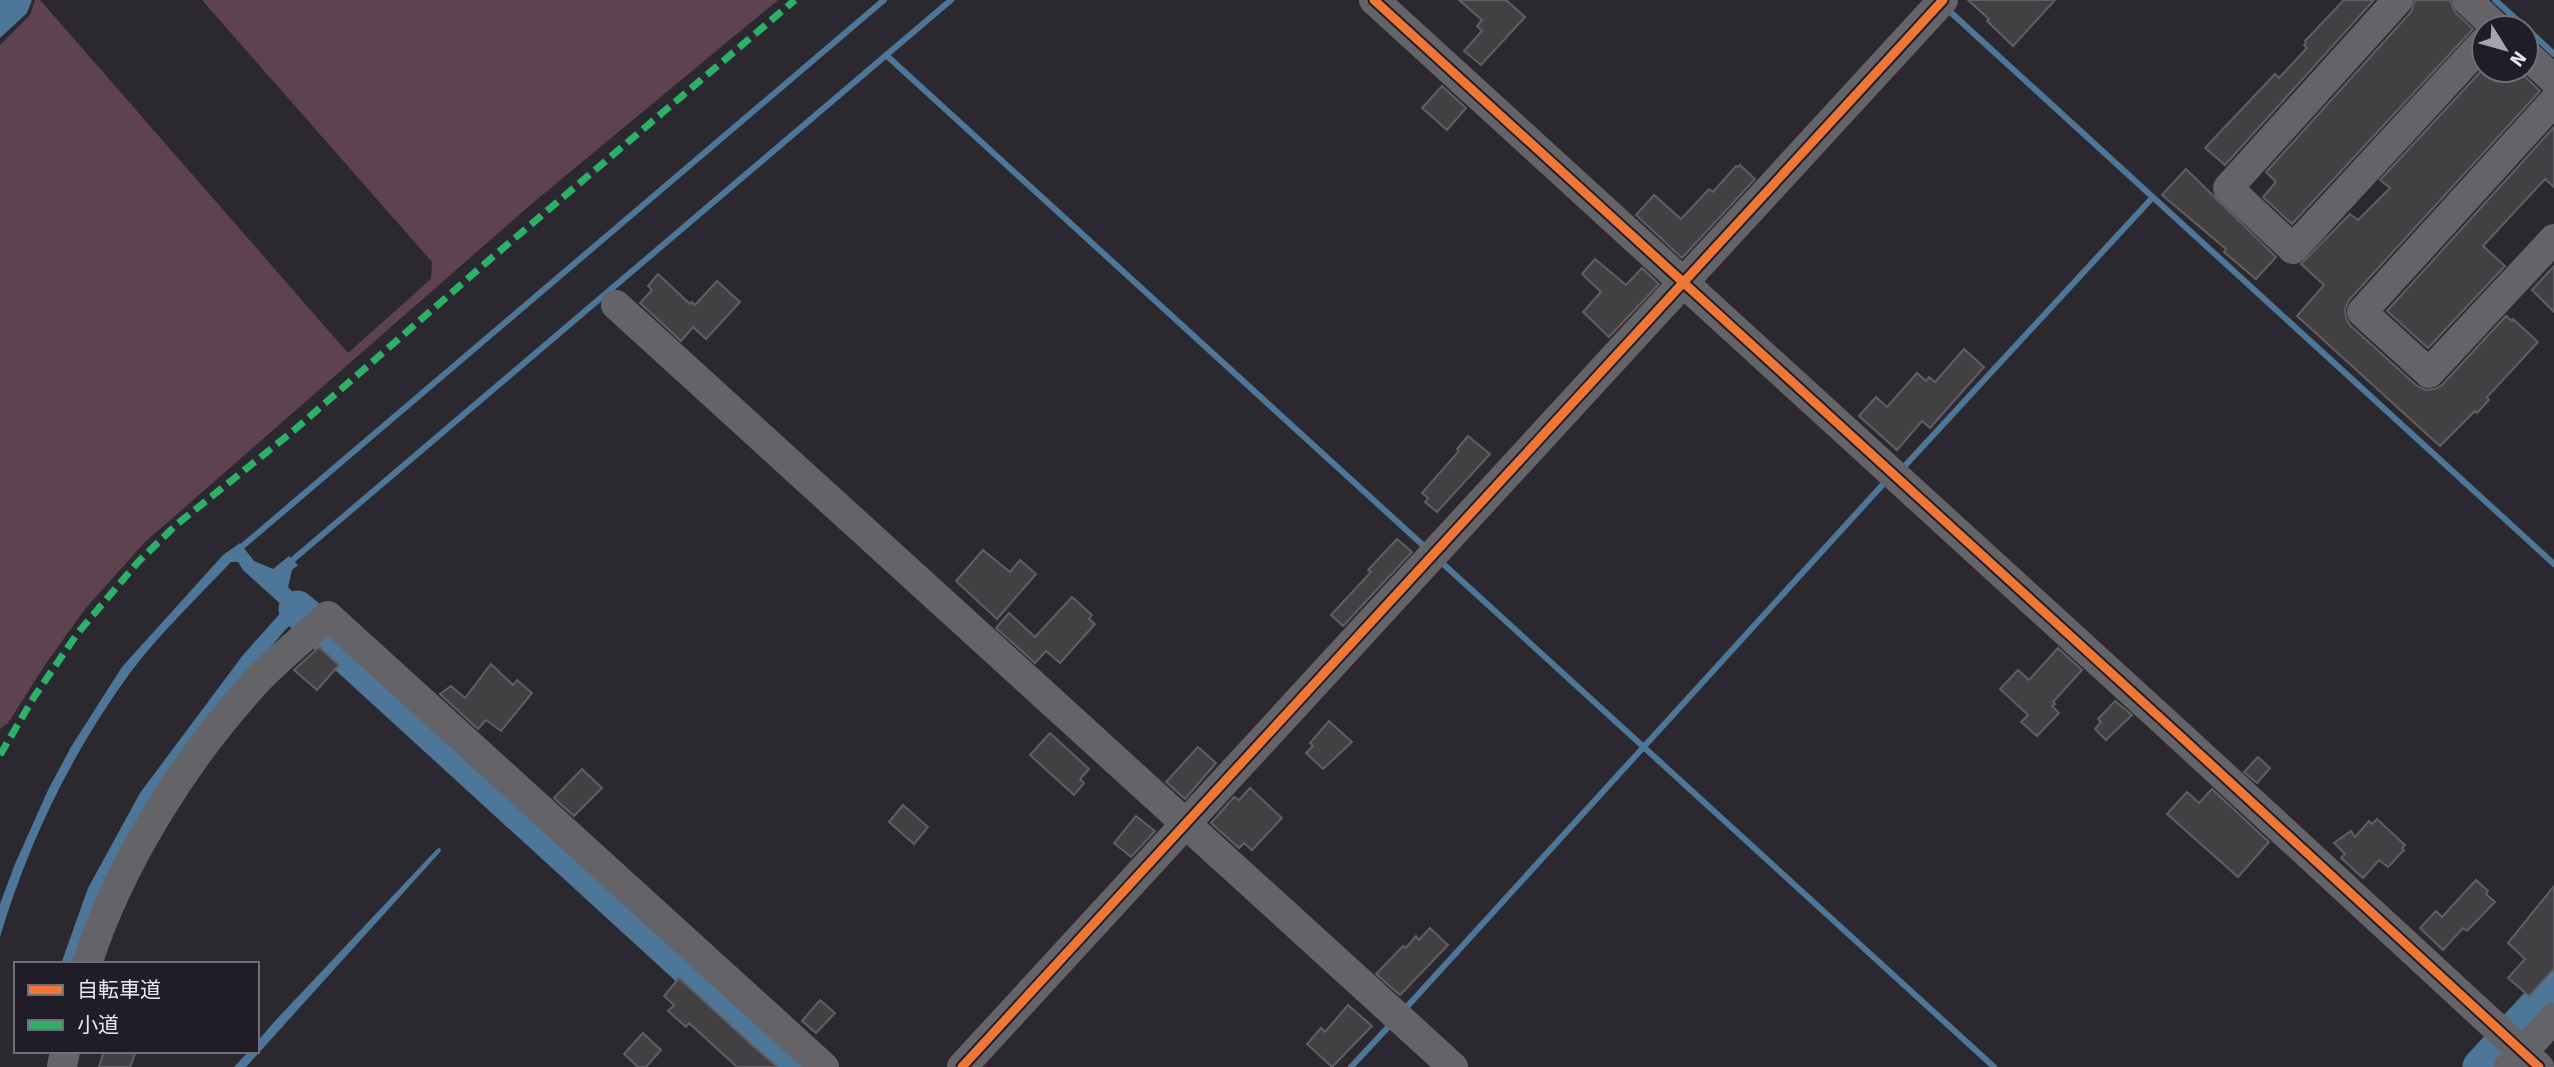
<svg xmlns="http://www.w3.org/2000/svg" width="2554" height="1067" font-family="Signika,'Noto Sans JP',sans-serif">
<rect width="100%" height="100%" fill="#2b292f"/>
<path fill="#5e4250" d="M35 0H40L348 353 431 279 432 262 202 0H778L535 201 145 542 85 609 47 662 8 723 0 729V45L30 15Z"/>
<path fill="#4e7699" d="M0 0H32L27 13 0 38Z
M240 543 254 561 273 569 289 556 298 565 292 570 288 587 308 610 286 629 247 675 75 964H61L88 888 140 793 243 655 285 608 243 570 238 562H231C197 598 159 634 130 673 72 752 28 843 0 937V904L15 864 49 788 71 747 122 667 223 555Z
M440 848 441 851 246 1067H234L249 1051H257V1042L274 1022 437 849Z"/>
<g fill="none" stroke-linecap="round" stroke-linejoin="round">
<path stroke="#4e7699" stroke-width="6" d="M2495 0 2526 28
M1946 8 2554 564
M2526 28 2554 54
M886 55 1426 548
M1901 470 2153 197
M238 550 884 0
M1440 561 1994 1067
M289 563 951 0
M1404 1010 1886 481
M1351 1067 1391 1024"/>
<path stroke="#4e7699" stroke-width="37" d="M297 609 324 631 331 641 797 1067
M2481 1067 2554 988"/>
</g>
<path fill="#434044" stroke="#615e63" stroke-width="2" d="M1459 0H1506L1525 17 1481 65 1464 51 1482 31 1477 26 1482 20Z
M1968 0H2055L2013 46 1987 21 1989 19Z
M2344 0H2374L2225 165 2205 148 2275 74 2279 78 2307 48 2304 45 2306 43 2305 41Z
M2415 0H2450L2455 12 2473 29 2292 224 2263 197 2276 182 2266 172 2411 12Z
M2483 69 2518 70 2540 91 2349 300 2345 309 2346 318 2350 325 2417 386 2426 390 2435 389 2442 385 2506 316 2512 321 2513 319 2538 342 2487 397 2489 400 2477 413 2475 411 2440 446 2297 316 2324 285 2301 264 2350 214 2358 220 2390 188 2380 180Z
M1442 86 1466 108 1447 130 1422 108Z
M2554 127V187L2545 179 2483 246 2505 266 2428 348 2387 311Z
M1740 165 1755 179 1682 258 1636 215 1654 195 1681 219 1709 189 1713 192 1736 166 1738 167Z
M2186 169 2276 257 2256 279 2224 252 2226 249 2162 195Z
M1595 259 1626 285 1642 268 1659 284 1609 337 1583 312 1601 292 1582 274Z
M2554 266V312L2532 290Z
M658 274 690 304 692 302 695 305 717 281 740 302 706 339 693 327 681 341 640 303 652 290 648 286Z
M1964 349 1984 367 1930 428 1922 421 1897 450 1859 416 1876 397 1887 407 1917 373 1926 381 1929 377 1935 382Z
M1468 436 1490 454 1437 512 1425 502 1428 498 1422 493 1459 451 1457 449Z
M1397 539 1412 552 1343 626 1331 615 1371 572 1368 570Z
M983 550 1010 572 1020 560 1036 574 997 619 956 581Z
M1072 597 1092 615 1089 619 1095 624 1060 663 1046 651 1035 663 996 628 1009 613 1035 637Z
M319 647 339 665 317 690 294 670Z
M2058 648 2082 670 2053 702 2055 704 2052 706 2059 713 2037 736 2021 722 2028 715 2000 689 2018 670 2029 680Z
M491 664 513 685 517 680 532 693 501 731 486 720 478 729 440 694 451 686 465 698Z
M2115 701 2132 715 2106 740 2095 729 2101 722 2098 719Z
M1329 721 1352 742 1323 769 1306 753 1313 746 1310 743Z
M1050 733 1089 769 1080 779 1084 783 1074 795 1030 755Z
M1198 747 1216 763 1185 799 1166 782Z
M2258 757 2270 768 2257 783 2244 772Z
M582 769 602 788 574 816 554 798Z
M1250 788 1282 818 1252 850 1244 843 1239 848 1211 823 1234 797 1239 800Z
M2212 789 2269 842 2238 877 2167 814 2187 792 2199 803Z
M903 805 928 827 914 844 889 822Z
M1136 816 1155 831 1131 857 1114 843Z
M2377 819 2405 845 2402 848 2404 850 2388 867 2379 860 2363 878 2341 858 2345 854 2334 843 2351 831 2355 837 2369 821 2372 824Z
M2476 880 2488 891 2486 894 2495 902 2467 931 2463 928 2443 950 2420 928 2436 911 2442 917Z
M2554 886V969L2529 996 2508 978 2525 959 2508 943Z
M1430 928 1448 945 1400 995 1376 974 1403 946 1406 948 1416 936 1419 940Z
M679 978 751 1044 778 1067H737L689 1023 686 1027 668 1011 674 1005 664 996Z
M820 1000 835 1013 816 1033 802 1021Z
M1348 1005 1372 1026 1332 1067 1307 1044 1321 1028 1325 1032Z
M643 1033 661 1050 646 1067H638L624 1054Z
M104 1051H136L130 1067H99Z"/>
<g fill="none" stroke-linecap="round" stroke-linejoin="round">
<path stroke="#646368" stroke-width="30" d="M1374 0 2179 735 2539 1067
M2398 0 2228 188 2293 249 2484 42
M2467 0 2497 28
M2526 54 2554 80
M2554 101 2362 312 2429 373 2554 239
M616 305 1453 1067
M87 964C119 865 183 762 253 685 276 660 303 639 328 616L824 1067
M62 1067 65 1051
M962 1067 1943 0
M2509 1067 2554 1018"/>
<path stroke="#2db169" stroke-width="7" stroke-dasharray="14 7" stroke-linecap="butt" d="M0 755 34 697 77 634 138 562 176 525 292 432 488 261 795 0"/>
<g stroke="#201d28" stroke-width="13">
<path id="cycleway" d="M1374 0 2179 735 2539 1067
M962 1067 1943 0"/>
</g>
<use href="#cycleway" stroke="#f07635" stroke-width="9"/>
</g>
<rect x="14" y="962" width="245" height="91" fill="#201d28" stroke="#706e78" stroke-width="2"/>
<rect x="28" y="985" width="35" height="10" fill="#f07635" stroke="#706e78" stroke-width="2"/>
<text x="77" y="997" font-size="21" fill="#e9e7ef">自転車道</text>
<rect x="28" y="1020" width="35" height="10" fill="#2db169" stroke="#706e78" stroke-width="2"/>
<text x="77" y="1032" font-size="21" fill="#e9e7ef">小道</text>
<g transform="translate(2505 49) rotate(127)"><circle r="33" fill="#201d28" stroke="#706e78" stroke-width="2"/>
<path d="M0-5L12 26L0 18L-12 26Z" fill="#a6a4ac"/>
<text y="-10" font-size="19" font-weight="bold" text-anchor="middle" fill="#e9e7ef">N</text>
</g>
</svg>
